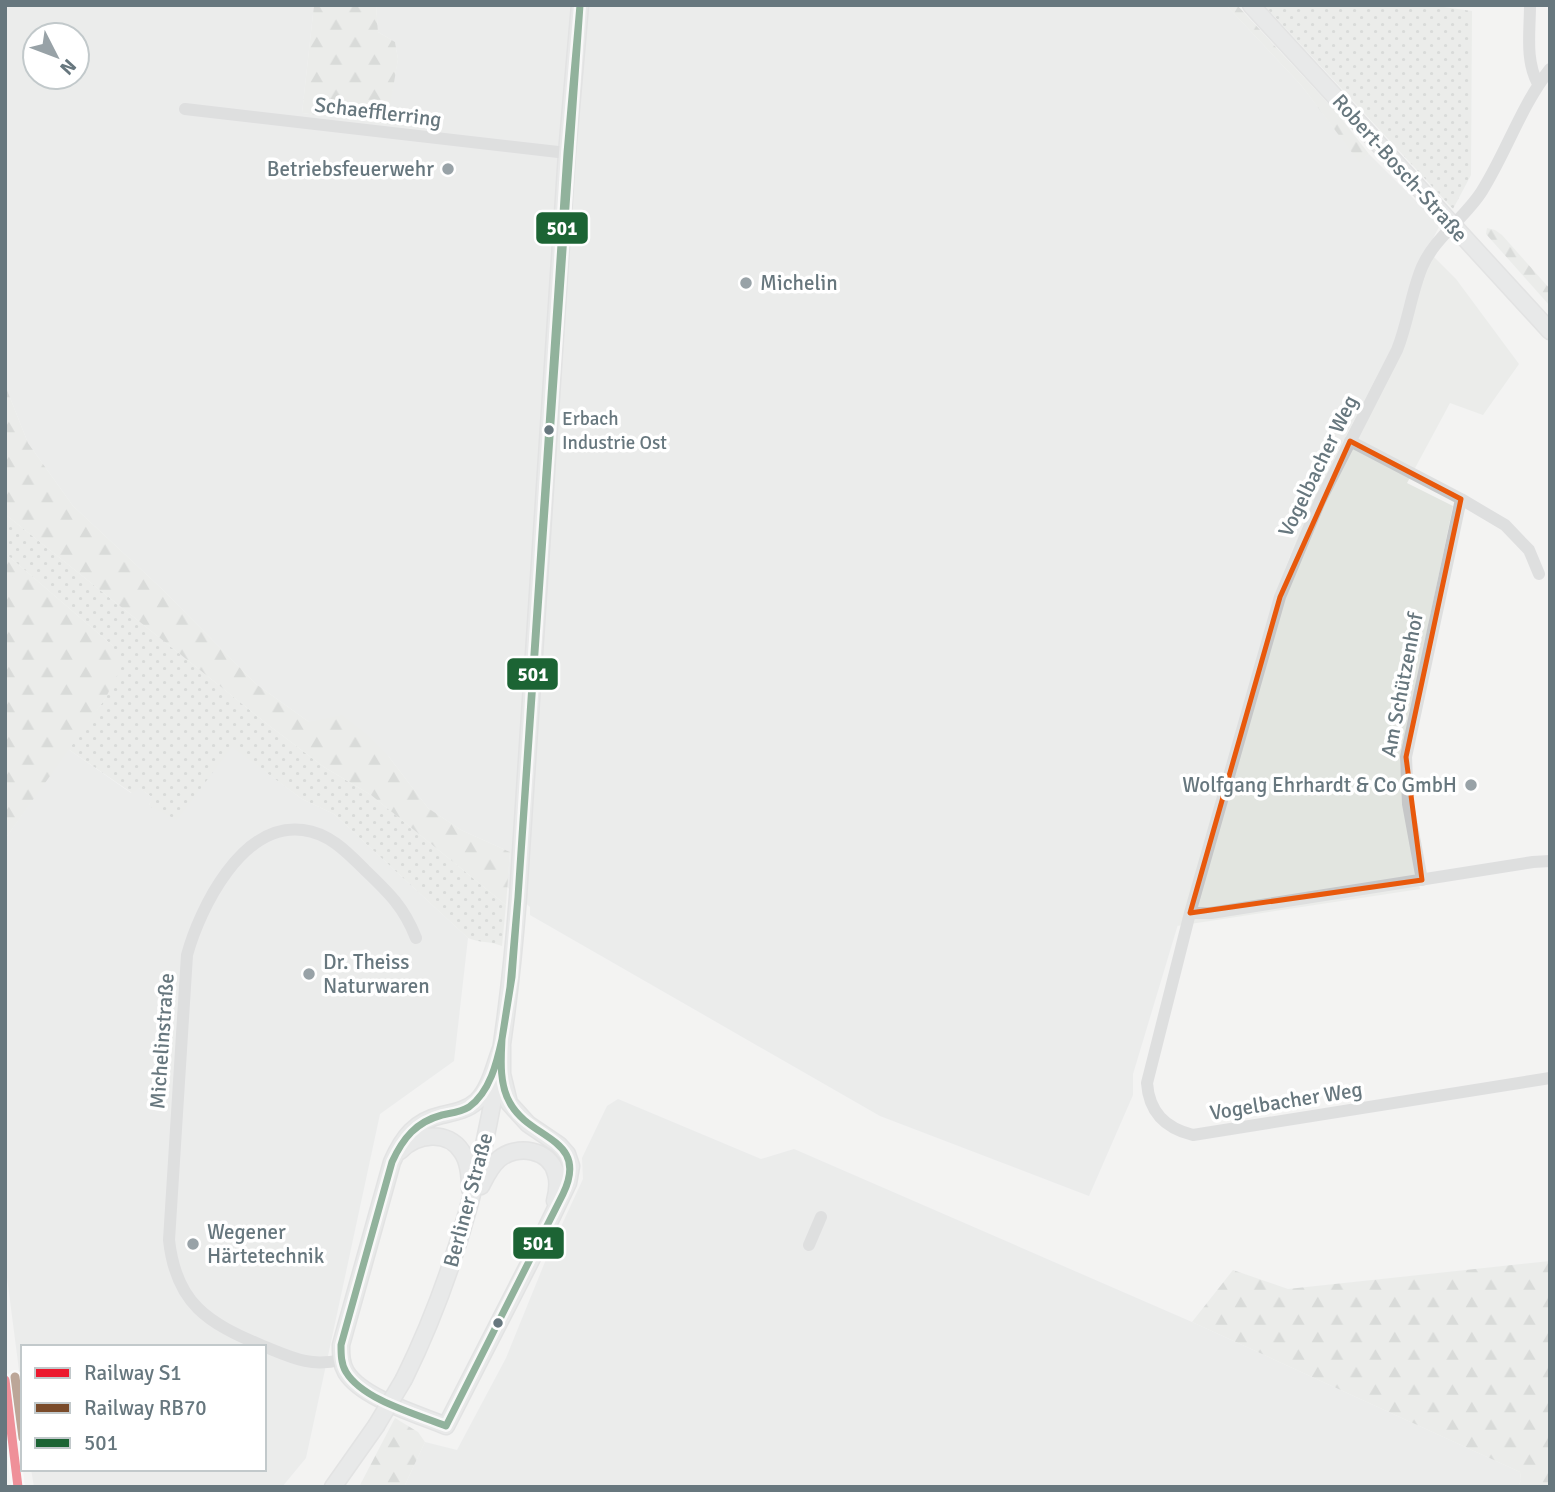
<svg xmlns="http://www.w3.org/2000/svg" width="1555" height="1492" font-family="Signika,sans-serif">
<defs>
<pattern id="grass-dots" width="8" height="8" patternUnits="userSpaceOnUse" patternTransform="scale(1.75)"><rect width="8" height="8" fill="#e2e5e0"/><path d="M2 2h.1M6 6h.1" fill="none" stroke="#bbbebb" stroke-width="1.8" stroke-linecap="round"/></pattern>
<pattern id="forest-firs" width="22" height="20" patternUnits="userSpaceOnUse" patternTransform="scale(1.75)"><rect width="22" height="20" fill="#e2e5e0"/><path d="M5 1l3.5 6h-7zM16 11l3.5 6h-7z" fill="#bbbebb"/></pattern>
</defs>
<rect width="100%" height="100%" fill="#f3f3f2"/>
<path fill="#e2e4e3" fill-rule="evenodd" d="M5 5H314L302 113 386 124 398 59 395 42 378 32 376 5H1226L1301 85 1359 161 1369 154 1440 225 1427 250 1402 328 1306 513 1283 575 1133 1074V1095L1089 1196 880 1116 530 915V907L507 887 510 852 461 830 428 808 389 757 309 722 256 684 162 589 73 506 28 443 5 385ZM35 35H77V77H35Z
M232 746 302 799 334 814 468 938 454 1061 380 1114 306 1458 282 1487H34L31 1469H264V1347H23V1401L5 1262V839L68 749 131 793 138 787 153 798 149 805Z
M618 1099 761 1159 794 1149 1192 1322 1520 1472 1521 1480 1518 1487H404L425 1442 457 1450 506 1358 547 1257 583 1179 582 1158 607 1106Z"/>
<path fill="url(#grass-dots)" d="M1264 5H1429L1472 11 1471 175 1453 209Z
M5 514 271 727 324 767 371 795 506 905 502 946C490 941 480 943 468 938L334 814 302 799 232 747 177 820 149 806 152 797 139 788 132 793 68 749 105 699 113 646 5 553Z"/>
<path fill="url(#forest-firs)" d="M314 5H376L378 32 395 42 398 59 387 124 302 113Z
M1226 5H1237L1337 113 1369 154 1359 162 1301 85Z
M1487 228 1495 230 1502 235 1550 289V306L1486 234Z
M5 385 28 443 73 506 162 589 256 684 309 722 342 715 369 736 389 757 428 808 461 830 510 852 506 905 371 795 324 767 271 727 5 514Z
M5 553 113 646 122 666 105 699 5 839Z
M1550 1261V1487H1518L1521 1480 1520 1472 1192 1322 1233 1270 1288 1289Z
M395 1418 418 1432 425 1442 404 1487H359Z"/>
<path fill="#e2e5e0" d="M1427 250 1456 279 1519 364 1483 415 1450 403 1407 483 1453 506 1400 761 1404 810 1420 889 1177 926 1283 575 1306 513 1402 328Z"/>
<g fill="none" stroke-linecap="round" stroke-linejoin="round">
<g stroke="#cfd0d0" stroke-width="19">
<path id="secondary" d="M1251 5 1550 331
M502 1046V1074L509 1103 528 1124 559 1145 567 1154 571 1166 568 1183 531 1260 446 1426C417 1414 362 1398 346 1372 341 1363 341 1355 341 1345L392 1162C403 1137 415 1121 442 1115 455 1112 467 1110 477 1101 491 1087 495 1063 502 1046Z
M400 1151C416 1134 448 1129 462 1152 469 1162 470 1177 470 1189
M481 1186C486 1176 490 1167 499 1159 517 1144 550 1149 556 1174 559 1183 557 1193 555 1201
M404 1379C479 1227 505 1064 518 897L567 153 580 5
M333 1487 376 1426"/>
</g>
<path stroke="#c6c7c8" stroke-width="12" d="M1530 5C1530 32 1525 60 1538 84
M1550 69C1521 106 1507 151 1482 191 1465 218 1435 237 1422 267 1411 293 1408 323 1397 350L1320 501 1280 597 1190 913 1147 1083C1149 1112 1165 1128 1193 1135L1550 1078
M185 109 567 153
M1350 441 1461 499 1505 525 1529 550 1539 574
M1422 880 1408 804 1406 757 1461 499
M1190 913H1211L1533 862 1550 861
M809 1245 821 1217
M341 1360C309 1367 293 1358 263 1346 208 1323 176 1304 169 1240L187 955C200 908 242 822 303 830 329 833 347 852 365 870 388 892 404 907 416 938"/>
<use href="#secondary" stroke="#dcdddd" stroke-width="16"/>
<g stroke="#cfd0d0" stroke-width="19" stroke-linecap="butt">
<path id="secondary-bridge" d="M376 1426 404 1379"/>
</g>
<use href="#secondary-bridge" stroke="#dcdddd" stroke-width="16"/>
<g stroke="#fff" stroke-width="12">
<path id="bus-1" d="M518 897 567 153 580 5
M518 897 580 5
M502 1039C501 1059 499 1084 510 1103 530 1140 590 1138 563 1194L446 1426C416 1414 363 1400 346 1372 341 1364 341 1354 341 1345L392 1162C403 1138 416 1122 442 1115 451 1113 461 1112 469 1107 490 1092 497 1062 502 1039Z
M502 1039 510 987 518 897
M502 1039 512 977 518 897"/>
</g>
<use href="#bus-1" stroke="#1c6434" stroke-width="7"/>
<g stroke="#fff" stroke-width="14">
<path id="rail-1" d="M5 1380 18 1487"/>
</g>
<g stroke="#fff" stroke-width="14">
<path id="rail-2" d="M15 1377 23 1438"/>
</g>
<use href="#rail-1" stroke="#ec192e" stroke-width="9"/>
<use href="#rail-2" stroke="#7a4b2a" stroke-width="9"/>
</g>
<path d="M0 0H1555V1492H0ZM1350 441 1461 499 1406 757 1422 880 1190 913 1280 597Z" fill="#f3f3f2" fill-opacity=".55" fill-rule="evenodd"/>
<path fill="none" stroke="#e8590c" stroke-width="5" stroke-linejoin="round" d="M1350 441 1461 499 1406 757 1422 880 1190 913 1280 597Z"/>
<g fill="#98a2a7" stroke="#fff" stroke-width="2.5">
<circle cx="448" cy="169" r="7"/>
<circle cx="746" cy="283" r="7"/>
<circle cx="1471" cy="785" r="7"/>
<circle cx="309" cy="974" r="7"/>
<circle cx="193" cy="1244" r="7"/>
</g>
<g fill="#67777e" stroke="#fff" stroke-width="2.5">
<circle cx="549" cy="430" r="6"/>
<circle cx="498" cy="1323" r="6"/>
</g>
<g text-anchor="middle" dominant-baseline="central" stroke-width="7" stroke-linejoin="round" paint-order="stroke">
<g font-size="19" fill="#67777e" stroke="#fff" text-anchor="start">
<text x="562" y="419">Erbach<tspan x="562" dy="24">Industrie Ost</tspan></text>
</g>
<g font-size="21" fill="#67777e" stroke="#fff">
<text transform="translate(378 112) rotate(7)">Schaefflerring</text>
<text transform="translate(1400 168) rotate(48)">Robert-Bosch-Straße</text>
<text transform="translate(1318 466) rotate(-64)">Vogelbacher Weg</text>
<text transform="translate(1402 685) rotate(-79)">Am Schützenhof</text>
<text transform="translate(162 1041) rotate(-86)">Michelinstraße</text>
<text transform="translate(1286 1101) rotate(-9)">Vogelbacher Weg</text>
<text transform="translate(468 1200) rotate(-75)">Berliner Straße</text>
</g>
<g font-size="21" fill="#67777e" stroke="#fff" text-anchor="start">
<text x="434" y="169" text-anchor="end">Betriebsfeuerwehr</text>
<text x="760" y="283">Michelin</text>
<text x="1457" y="785" text-anchor="end">Wolfgang Ehrhardt &amp; Co GmbH</text>
<text x="323" y="962">Dr. Theiss<tspan x="323" dy="24">Naturwaren</tspan></text>
<text x="207" y="1232">Wegener<tspan x="207" dy="24">Härtetechnik</tspan></text>
</g>
</g>
<g stroke="#fff" stroke-width="2.5">
<rect x="535" y="211" width="54" height="34" rx="7" fill="#1c6434"/>
<rect x="506" y="657" width="53" height="34" rx="7" fill="#1c6434"/>
<rect x="512" y="1226" width="53" height="34" rx="7" fill="#1c6434"/>
</g>
<g font-size="19" text-anchor="middle" font-weight="bold" fill="#fff">
<text x="562" y="235">501</text>
<text x="533" y="681">501</text>
<text x="538" y="1250">501</text>
</g>
<rect width="1555" height="1492" fill="none" stroke="#67777e" stroke-width="14"/>
<rect x="21" y="1345" width="245" height="126" fill="#ffffff" stroke="#c2c9cb" stroke-width="2"/>
<rect x="35" y="1368" width="35" height="10" fill="#ec192e" stroke="#c2c9cb" stroke-width="2"/>
<text x="84" y="1380" font-size="21" fill="#67777e">Railway S1</text>
<rect x="35" y="1403" width="35" height="10" fill="#7a4b2a" stroke="#c2c9cb" stroke-width="2"/>
<text x="84" y="1415" font-size="21" fill="#67777e">Railway RB70</text>
<rect x="35" y="1438" width="35" height="10" fill="#1c6434" stroke="#c2c9cb" stroke-width="2"/>
<text x="84" y="1450" font-size="21" fill="#67777e">501</text>
<g transform="translate(56 56) rotate(132)"><circle r="33" fill="#ffffff" stroke="#c2c9cb" stroke-width="2"/>
<path d="M0-5L12 26L0 18L-12 26Z" fill="#98a2a7"/>
<text y="-10" font-size="19" font-weight="bold" text-anchor="middle" fill="#67777e">N</text>
</g>
</svg>
